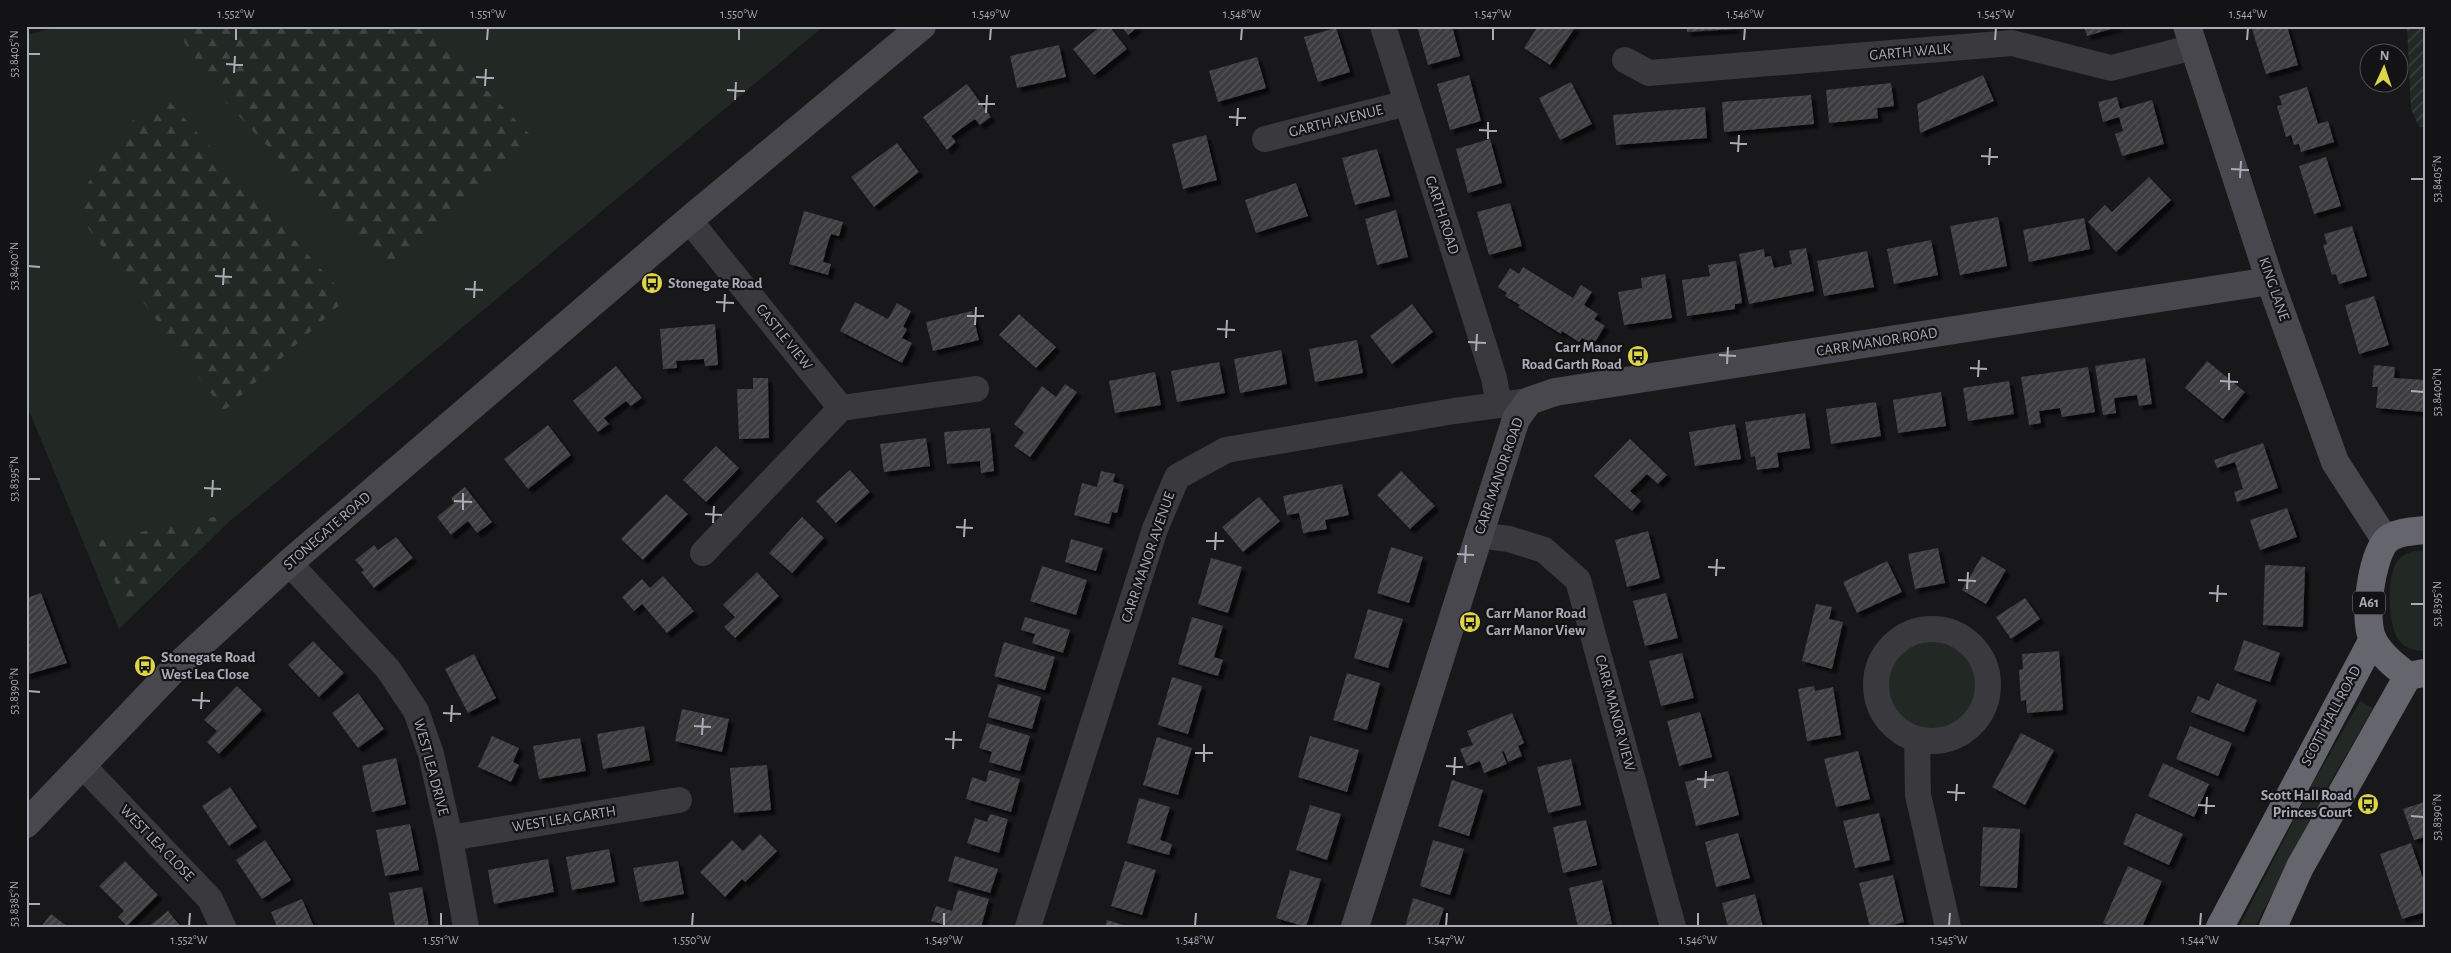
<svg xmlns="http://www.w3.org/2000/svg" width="2451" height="953" font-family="'Alegreya Sans',sans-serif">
<defs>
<pattern id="forest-firs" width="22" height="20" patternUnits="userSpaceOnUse" patternTransform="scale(1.25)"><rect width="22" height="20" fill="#222924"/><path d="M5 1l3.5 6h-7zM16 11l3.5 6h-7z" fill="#3f4542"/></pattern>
<pattern id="garden-furrows" width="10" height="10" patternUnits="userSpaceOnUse" patternTransform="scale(1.25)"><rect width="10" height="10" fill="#222924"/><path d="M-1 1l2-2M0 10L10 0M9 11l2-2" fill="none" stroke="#3f4542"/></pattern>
<pattern id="building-hatch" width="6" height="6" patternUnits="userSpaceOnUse" patternTransform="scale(1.25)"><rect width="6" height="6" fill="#3d3d40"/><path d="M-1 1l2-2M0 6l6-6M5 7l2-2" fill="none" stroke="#565659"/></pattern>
<filter id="shadow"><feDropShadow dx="4.5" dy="4.5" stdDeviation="1" flood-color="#0009"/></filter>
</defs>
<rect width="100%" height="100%" fill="#181719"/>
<path fill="#222924" d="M52 26H824L229 522 119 629 30 413 26 412V35L50 29Z
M2415 551H2425V651C2415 651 2403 648 2398 639 2388 624 2387 578 2396 563 2400 556 2408 553 2415 551Z
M1887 685a45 45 0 1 1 90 0a45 45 0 1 1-90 0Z
M2360 701 2373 708 2326 790 2255 927H2239L2313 783Z"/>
<path fill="url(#forest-firs)" d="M180 26H424L537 142 385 272 223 99 176 30Z
M166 98 347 298 224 411 77 213 88 183 137 115Z
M223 515 126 607 97 541Z"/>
<path fill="url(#garden-furrows)" d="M2407 26H2425V127H2419L2411 109Z"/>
<path fill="url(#building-hatch)" filter="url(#shadow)" d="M1101 26H1109L1127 49 1094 75 1073 49Z
M1121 26H1139L1128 35Z
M1417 26H1452L1460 56 1428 65Z
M1538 26H1576L1550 65 1524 48Z
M1687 26H1734L1735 29 1687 32Z
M2084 26H2118V27L2087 36Z
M2251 26H2287L2298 65 2266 74Z
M1336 28 1350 72 1318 82 1304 37Z
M1059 45 1066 77 1017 88 1010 56Z
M1257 57 1266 88 1218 102 1209 71Z
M1469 75 1481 121 1450 130 1437 84Z
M1983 75 1994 101 1920 133 1917 104Z
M1571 82 1592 124 1560 140 1539 98Z
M1891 83 1894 106 1877 108 1878 118 1829 123 1826 90Z
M967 84 991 117 980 125 975 119 951 136 956 142 947 150 923 117Z
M2307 87 2318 124 2328 121 2334 142 2301 152 2299 144 2294 145 2291 135 2286 137 2277 106 2282 105 2279 96Z
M1811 95 1814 124 1724 132 1722 102Z
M2117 97 2120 109 2152 100 2164 144 2122 156 2115 134 2123 131 2119 117 2103 122 2098 102Z
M1705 107 1707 138 1616 145 1613 115Z
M1206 135 1217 180 1183 189 1172 144Z
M1490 139 1502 183 1468 193 1456 149Z
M897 143 919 172 874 207 851 177Z
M1377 149 1390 196 1355 205 1342 158Z
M2326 157 2341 206 2314 214 2299 166Z
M2149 177 2171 200 2116 252 2088 222 2105 205 2112 212Z
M1296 183 1308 216 1256 233 1245 200Z
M1510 203 1522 246 1489 255 1477 212Z
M1396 210 1408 257 1377 265 1365 219Z
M804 211 843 222 839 236 831 234 827 246 823 262 831 264 828 275 789 264Z
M1998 217 2007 266 1960 275 1950 226Z
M2084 218 2090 249 2029 262 2023 230Z
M2352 226 2367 276 2339 284 2336 274 2332 275 2323 245 2327 244 2324 234Z
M1931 240 1938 275 1894 284 1887 249Z
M1806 248 1814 291 1749 304 1739 254 1764 249 1765 257 1771 256 1774 268 1792 264 1789 251Z
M1867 251 1874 287 1824 296 1817 261Z
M1736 261 1742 303 1735 304V309L1687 316 1682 280 1710 276 1708 265Z
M1523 267 1573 298 1581 285 1592 292 1584 305 1598 314 1594 319 1605 326 1593 345 1582 338 1579 342 1562 331 1561 334 1518 307 1520 305 1505 296 1507 293 1498 287 1510 268 1519 274Z
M1665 274 1672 318 1624 325 1618 292 1642 288 1641 278Z
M2374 296 2389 345 2359 354 2345 305Z
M855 302 888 319 897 303 911 311 903 327 907 329 902 338 912 343 902 363 840 331Z
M1412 304 1433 332 1392 364 1370 336Z
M972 311 979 340 933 351 926 322Z
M1019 314 1056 347 1036 368 999 335Z
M715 324 718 365 705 366 704 359 676 361 677 368 663 369 660 329Z
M1357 340 1363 373 1315 382 1309 349Z
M1281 350 1287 384 1240 393 1234 359Z
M2145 358 2152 404 2139 406 2137 395 2114 398 2116 413 2103 415 2095 366Z
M2207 361 2245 392 2223 419 2185 388Z
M1219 362 1225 393 1177 402 1171 371Z
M2374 365 2395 367 2394 378 2425 380V412L2376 408 2378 387H2372Z
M616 366 642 398 631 406 626 401 604 418 609 424 598 432 573 401Z
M2088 367 2095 412 2062 417 2060 408 2039 411 2041 423 2029 425 2021 377Z
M1155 372 1161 405 1115 413 1109 381Z
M753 378H768L769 438 739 439 737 389H753Z
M2009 381 2014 414 1968 421 1963 388Z
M1065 384 1077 392 1030 457 1014 446 1024 432 1014 424 1042 386 1056 397Z
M1941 392 1946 426 1898 433 1893 400Z
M1876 402 1881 436 1831 444 1826 409Z
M1805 413 1810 448 1777 453 1779 467 1757 470 1755 456 1751 457 1745 422Z
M1735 424 1741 459 1695 466 1689 432Z
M548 425 571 455 528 489 504 459Z
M990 428 994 471 981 473 980 461 947 464 944 432Z
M926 438 930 466 884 472 880 444Z
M1630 439 1667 475 1658 484 1647 474 1630 491 1641 501 1632 511 1594 476Z
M2263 443 2278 488 2237 502 2234 492 2243 489 2235 462 2217 468 2214 460Z
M716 446 739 468 706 502 683 480Z
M850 470 870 492 836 523 816 501Z
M1101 471 1115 474 1113 482 1124 485 1117 513 1112 512 1109 524 1074 515 1082 483 1097 487Z
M1401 471 1435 506 1410 529 1377 495Z
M1342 484 1349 515 1325 520 1327 529 1303 533 1299 513 1287 515 1283 496Z
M465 487 492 522 477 533 468 521 451 535 437 517 454 503 451 498Z
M666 494 688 514 643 560 621 539Z
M1259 497 1280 521 1243 552 1222 527Z
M2287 508 2297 537 2260 550 2250 520Z
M802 517 824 538 792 573 769 553Z
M1648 531 1660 578 1627 587 1615 540Z
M396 537 413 558 374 588 361 572 364 570 355 560 374 545 378 550Z
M1071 539 1103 548 1096 571 1065 562Z
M1391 547 1423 557 1409 603 1377 593Z
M1938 548 1945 583 1915 589 1908 554Z
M1982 556 2006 570 1986 604 1962 590Z
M1211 558 1242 567 1228 613 1198 604Z
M1887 561 1902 592 1857 613 1843 582Z
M2265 565 2305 567 2303 627 2263 625Z
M1042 566 1087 580 1076 615 1030 601Z
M757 572 779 596 735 638 724 627 735 617 723 605Z
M663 576 694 611 667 633 642 604 634 611 622 597 642 579 650 588Z
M41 593 67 663 26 675V598Z
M1666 593 1678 638 1645 646 1633 601Z
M2025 598 2040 619 2011 639 1996 617Z
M1816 604 1832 607 1829 619 1843 622 1832 669 1802 661Z
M1368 609 1403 619 1388 668 1354 658Z
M1025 617 1070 630 1063 653 1032 643 1035 634 1021 630Z
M1192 617 1223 626 1214 657 1223 660 1218 676 1178 664Z
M2244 640 2280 653 2270 682 2234 670Z
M313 641 344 673 319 697 288 665Z
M1004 642 1055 657 1045 690 994 676Z
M2059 651 2063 710 2027 713 2026 700 2021 701 2019 670 2023 669 2022 654Z
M1682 653 1694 698 1661 706 1649 661Z
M474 654 496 698 468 713 445 669Z
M1347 673 1380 683 1367 730 1333 720Z
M1172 677 1202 686 1188 734 1158 725Z
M2217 683 2257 700 2244 732 2191 712 2198 696 2209 701Z
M998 684 1041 697 1032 729 988 717Z
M237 686 262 710 219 754 207 742 217 731 204 720Z
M1814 686 1815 691 1833 687 1841 735 1807 741 1798 689Z
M358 693 384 729 358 748 332 713Z
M682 709 729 719 722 752 675 741Z
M1700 712 1712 757 1679 766 1667 721Z
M1512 713 1524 743 1518 746 1522 756 1508 762 1504 751 1502 752 1507 764 1484 773 1480 761 1467 766 1460 749 1473 745 1467 731Z
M987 723 1030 736 1020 771 989 762 992 752 979 748Z
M644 726 650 760 603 769 597 734Z
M2190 726 2232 743 2218 776 2176 759Z
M2021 733 2054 750 2025 805 1992 787Z
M492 736 519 748 513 762 519 765 511 782 478 767Z
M1310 736 1359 750 1347 792 1298 777Z
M1157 737 1192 748 1178 795 1143 785Z
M580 738 586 771 539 779 533 746Z
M1858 751 1870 799 1836 807 1824 759Z
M396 758 406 804 372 812 362 766Z
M1571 759 1581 805 1548 813 1537 767Z
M2163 763 2209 784 2194 817 2148 796Z
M767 765 771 810 734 813 730 768Z
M989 770 1020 779 1011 812 966 799 972 777 986 782Z
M1728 771 1739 815 1696 826 1685 782Z
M1452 780 1483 790 1469 836 1438 826Z
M230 787 257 827 229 846 202 806Z
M1139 798 1170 807 1160 840 1172 844 1169 855 1127 843Z
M2425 802V837L2414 840 2403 809Z
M1310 805 1341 814 1327 860 1296 850Z
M1879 813 1890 860 1855 868 1843 821Z
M2136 813 2183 834 2169 865 2123 844Z
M990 814 1008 819 999 853 967 843 975 818 987 822Z
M1586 820 1597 865 1563 873 1553 827Z
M410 824 419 870 385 876 376 830Z
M1983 827 2020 829 2017 888 1980 886Z
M1738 833 1750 878 1716 887 1705 842Z
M760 834 777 851 745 882 742 879 725 897 700 872 732 840 743 851Z
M265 840 291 880 262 899 236 860Z
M1433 840 1464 849 1450 895 1420 886Z
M2411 843 2425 884V912L2402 919 2380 854Z
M609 849 615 882 572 890 566 857Z
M955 856 998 869 990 893 948 881Z
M548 859 554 892 494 904 488 870Z
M125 861 158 895 127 926 118 917 124 911 99 886Z
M678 861 684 894 640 902 633 868Z
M1125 861 1156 870 1142 915 1111 906Z
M2128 866 2162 881 2142 927H2113L2103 923Z
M1290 870 1321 879 1306 927 1276 918Z
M1893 875 1904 922 1885 927H1870L1859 883Z
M1602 880 1612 924 1578 927 1569 888Z
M422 887 429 927H395L389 893Z
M958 890 989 899 981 927H953L931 921 936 906 952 911Z
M1755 894 1763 927H1728L1722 903Z
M1413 898 1444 908 1438 927H1405Z
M302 899 314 927H277L271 912Z
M168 911 181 927H148Z
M51 914 68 927H41Z
M1107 920 1126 926 1125 927H1105Z"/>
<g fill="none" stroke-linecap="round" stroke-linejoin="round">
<path stroke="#39393e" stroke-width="26" d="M1383 26 1494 378 1499 405
M1625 60 1649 73 2012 43 2111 68 2194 47
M1265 139 1407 103
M689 220 841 408
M1478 535 1509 539 1544 550 1578 580 1673 927
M703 553 841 408 976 389
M289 563 388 669 416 711 431 754 450 838 466 927
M1876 685a56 56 0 1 1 112 0a56 56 0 1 1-112 0Z
M1917 740 1918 795 1948 927
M82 765 210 899 223 927
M450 838 679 800
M1028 927 1155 529 1177 477 1226 450 1454 411 1529 401"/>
<path stroke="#47474d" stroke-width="28" d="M2187 26 2270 281 2335 462 2386 541
M26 824 175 668 289 563 689 220 922 26
M1355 927 1516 419 1529 401 1555 392 2270 281"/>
<path stroke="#65656e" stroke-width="28" d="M2424 673 2408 676C2395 666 2381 655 2373 640 2363 619 2371 561 2385 542 2393 532 2413 531 2425 530
M2220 927 2373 639
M2273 927 2300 867 2408 676"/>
</g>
<path fill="none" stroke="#ababb7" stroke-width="2" d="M236 40V28M487 40 488 28M739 40V28M990 40 991 28M1241 40 1242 28M1493 40V28M1744 40 1745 28M1995 40 1996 28M2247 40 2248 28M28 54H40M226 64 243 65M234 73 235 56M476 77 494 78M485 86 486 69M727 90 745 91M735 100 736 82M978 104H995M986 113 987 95M1229 117 1246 118M1237 126 1238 108M1479 130 1497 131M1488 139V122M1730 143 1747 144M1738 152 1739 135M1981 156 1998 157M1989 165 1990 148M2231 169 2249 170M2240 178 2241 161M2411 179H2424M28 266 40 267M215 276 232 277M223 285 224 268M465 289 483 290M474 298 475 281M716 302 734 303M724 312 725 294M967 316H984M975 325 976 307M1217 329 1235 330M1226 338 1227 320M1468 342 1486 343M1476 351 1477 334M1719 355 1736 356M1727 364 1728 347M1970 368 1987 369M1978 377 1979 360M2220 381 2238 382M2229 390V373M2411 391 2424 392M28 479H40M204 488 221 489M212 497 213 480M454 501 472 502M463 510V493M705 514 722 515M713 523 714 506M956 527 973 528M964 537 965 519M1206 541H1224M1215 550 1216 532M1457 554 1474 555M1465 563 1466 545M1708 567 1725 568M1716 576 1717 559M1958 580 1976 581M1967 589 1968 572M2209 593 2227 594M2217 602 2218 585M2411 604H2424M28 691 40 692M192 700 210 701M201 709 202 692M443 713 461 714M451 722 452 705M694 726 711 727M702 735 703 718M945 739 962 740M953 749 954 731M1195 753H1213M1204 762V744M1446 766 1463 767M1454 775 1455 757M1697 779 1714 780M1705 788 1706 771M1947 792 1965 793M1956 801 1957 784M2198 805 2215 806M2206 814 2207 797M2411 816 2424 817M28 904H40M189 926 190 913M441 926V913M692 926 693 913M944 926V913M1195 926 1196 913M1446 926 1447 913M1698 926V913M1949 926 1950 913M2200 926 2201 913"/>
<defs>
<g id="bus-disc" transform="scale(1.125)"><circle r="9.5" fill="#ded44a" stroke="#131214"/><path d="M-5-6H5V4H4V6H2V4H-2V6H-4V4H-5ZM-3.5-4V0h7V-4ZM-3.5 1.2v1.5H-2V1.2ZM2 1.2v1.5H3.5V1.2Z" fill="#111"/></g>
</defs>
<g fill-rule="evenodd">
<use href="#bus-disc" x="652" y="283"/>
<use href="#bus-disc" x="1638" y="356"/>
<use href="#bus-disc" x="1470" y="622"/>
<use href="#bus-disc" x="145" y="666"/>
<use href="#bus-disc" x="2368" y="804"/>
</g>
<g text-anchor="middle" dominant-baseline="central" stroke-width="4.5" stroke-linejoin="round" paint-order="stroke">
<rect fill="#131214" stroke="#7d7d86" stroke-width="1" x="2353" y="591.5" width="32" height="23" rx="4"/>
<g font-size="14" font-weight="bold" fill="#ababb7">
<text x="2369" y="603">A61</text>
</g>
<g font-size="15" fill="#ababb7" stroke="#131214">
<text transform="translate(1910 52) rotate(-5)">GARTH WALK</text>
<text transform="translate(1336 121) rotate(-14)">GARTH AVENUE</text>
<text transform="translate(1442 215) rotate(72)">GARTH ROAD</text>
<text transform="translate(2274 289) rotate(71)">KING LANE</text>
<text transform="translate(784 337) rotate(51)">CASTLE VIEW</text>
<text transform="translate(1877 342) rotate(-9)">CARR MANOR ROAD</text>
<text transform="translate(1499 476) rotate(-71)">CARR MANOR ROAD</text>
<text transform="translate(327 531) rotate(-41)">STONEGATE ROAD</text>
<text transform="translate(1148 557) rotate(-71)">CARR MANOR AVENUE</text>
<text transform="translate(1615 713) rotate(75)">CARR MANOR VIEW</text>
<text transform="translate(2331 716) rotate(-62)">SCOTT HALL ROAD</text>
<text transform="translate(431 767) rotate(75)">WEST LEA DRIVE</text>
<text transform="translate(564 819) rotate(-9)">WEST LEA GARTH</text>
<text transform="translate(157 843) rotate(46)">WEST LEA CLOSE</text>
</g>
<g font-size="15" font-weight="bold" fill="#ababb7" stroke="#131214" text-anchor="start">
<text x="668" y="283">Stonegate Road</text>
<text x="1622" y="347" text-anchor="end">Carr Manor<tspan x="1622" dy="17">Road Garth Road</tspan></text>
<text x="1486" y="613">Carr Manor Road<tspan x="1486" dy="17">Carr Manor View</tspan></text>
<text x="161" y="657">Stonegate Road<tspan x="161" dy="17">West Lea Close</tspan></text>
<text x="2352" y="795" text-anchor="end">Scott Hall Road<tspan x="2352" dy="17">Princes Court</tspan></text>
</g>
</g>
<rect width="2451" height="953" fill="none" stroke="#131214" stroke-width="55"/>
<g transform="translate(2384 68) rotate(3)"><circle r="24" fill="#131214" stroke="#504f55"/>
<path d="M0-4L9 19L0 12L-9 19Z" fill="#ded44a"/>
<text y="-8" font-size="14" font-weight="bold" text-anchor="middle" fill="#ababb7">N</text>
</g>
<rect x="28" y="28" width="2396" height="898" fill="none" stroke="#ababb7" stroke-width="2"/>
<g font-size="12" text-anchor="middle" fill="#ababb7">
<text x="236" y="18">1.552°W</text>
<text x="488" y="18">1.551°W</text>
<text x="739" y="18">1.550°W</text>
<text x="991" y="18">1.549°W</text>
<text x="1242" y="18">1.548°W</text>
<text x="1493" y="18">1.547°W</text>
<text x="1745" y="18">1.546°W</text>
<text x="1996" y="18">1.545°W</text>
<text x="2248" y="18">1.544°W</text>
<text transform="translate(14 54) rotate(-90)" y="4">53.8405°N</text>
<text transform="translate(2437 179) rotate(-90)" y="4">53.8405°N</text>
<text transform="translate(14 266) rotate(-90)" y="4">53.8400°N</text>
<text transform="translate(2437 392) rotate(-90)" y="4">53.8400°N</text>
<text transform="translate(14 479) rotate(-90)" y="4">53.8395°N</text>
<text transform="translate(2437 604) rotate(-90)" y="4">53.8395°N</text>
<text transform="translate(14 691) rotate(-90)" y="4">53.8390°N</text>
<text transform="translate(2437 817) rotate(-90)" y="4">53.8390°N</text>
<text transform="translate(14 904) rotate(-90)" y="4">53.8385°N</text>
<text x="189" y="944">1.552°W</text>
<text x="441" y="944">1.551°W</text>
<text x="692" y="944">1.550°W</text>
<text x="944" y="944">1.549°W</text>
<text x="1195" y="944">1.548°W</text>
<text x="1446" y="944">1.547°W</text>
<text x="1698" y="944">1.546°W</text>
<text x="1949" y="944">1.545°W</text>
<text x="2200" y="944">1.544°W</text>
</g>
</svg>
